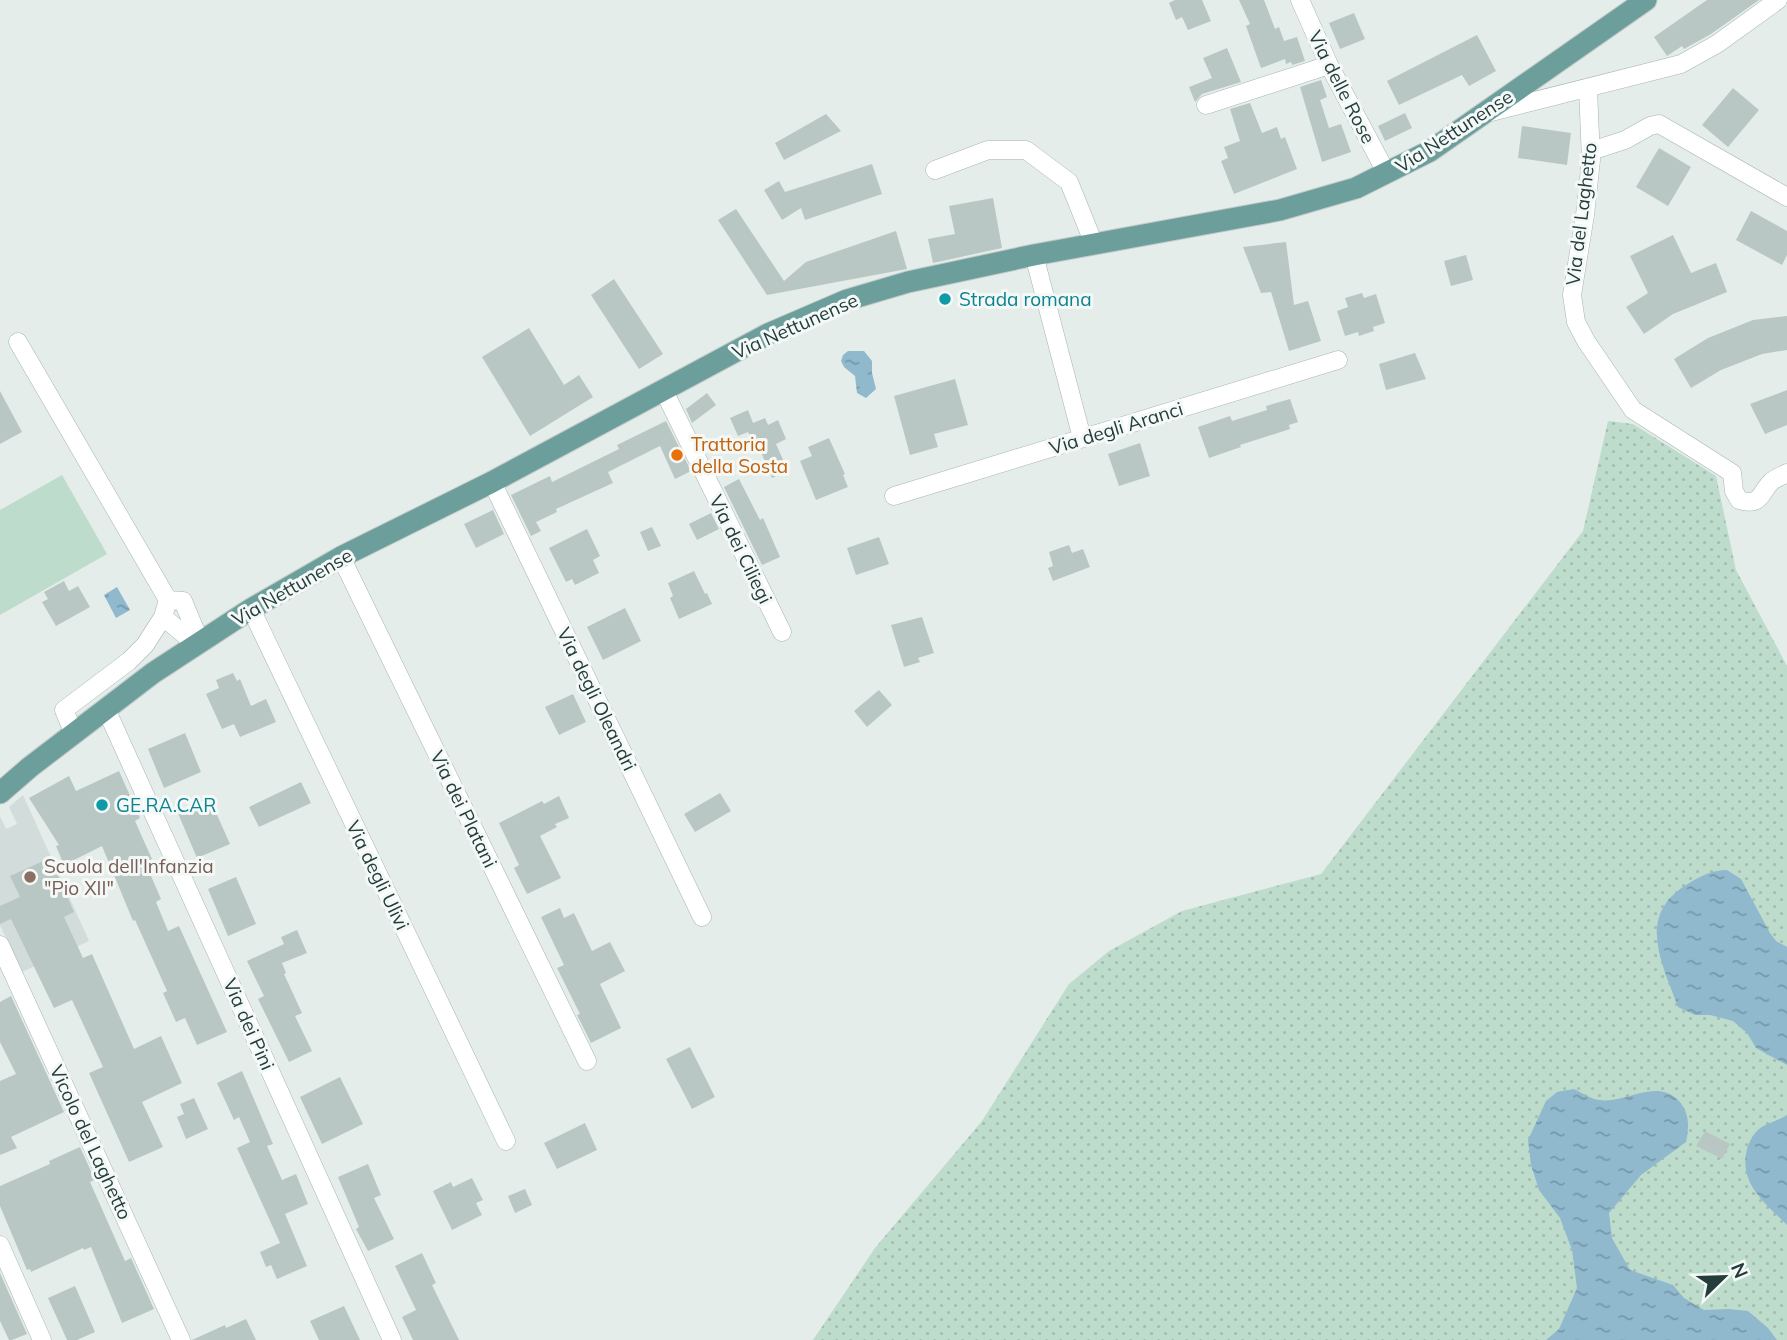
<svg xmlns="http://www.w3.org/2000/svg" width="1787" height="1340" font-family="Mulish,sans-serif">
<defs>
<pattern id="grass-dots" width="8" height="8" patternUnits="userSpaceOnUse" patternTransform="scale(1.75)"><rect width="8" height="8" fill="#bedccc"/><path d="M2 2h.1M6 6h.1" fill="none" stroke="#a3beb0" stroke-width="1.8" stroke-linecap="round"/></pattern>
<pattern id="water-ripples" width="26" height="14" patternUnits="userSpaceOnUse" patternTransform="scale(1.75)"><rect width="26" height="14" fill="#90b9ce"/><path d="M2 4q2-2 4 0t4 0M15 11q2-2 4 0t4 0" fill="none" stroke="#7598a8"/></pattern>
</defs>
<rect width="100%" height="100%" fill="#e4edea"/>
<path fill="#d2dcda" d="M23 795 89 941 22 972 0 925V816L6 829 17 824 9 807Z"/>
<path fill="url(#grass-dots)" d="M1608 421 1633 424 1716 476 1736 570 1787 666V1340H813L875 1248 982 1121 1069 984 1109 951 1182 911 1321 874 1583 531Z"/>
<path fill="#bedccc" d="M62 475 107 554 0 615V510Z"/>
<path fill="url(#water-ripples)" d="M848 351H864L872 361V373L876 389 866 398 857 393 855 376 844 367 841 361 843 355Z
M117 587 130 610 116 618 104 595Z
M1727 870 1741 879 1770 933 1776 941 1787 947V1065L1756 1048 1747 1033 1733 1021 1710 1015H1695L1678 1007C1662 963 1636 916 1686 885 1699 877 1711 870 1727 870Z
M1574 1089C1582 1093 1591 1099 1599 1100 1626 1104 1656 1077 1679 1101 1690 1113 1689 1127 1686 1142L1641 1175 1609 1213 1612 1238 1630 1270 1673 1285 1684 1298 1704 1310 1728 1309 1748 1311 1768 1328 1777 1340H1546L1559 1329 1577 1288 1572 1250 1560 1218 1539 1190 1531 1165 1528 1140 1546 1101 1557 1092Z
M1787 1115V1225C1766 1204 1741 1186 1746 1154 1747 1146 1752 1135 1758 1130 1766 1123 1778 1121 1787 1115Z"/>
<path fill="#b9c7c4" d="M1175 0H1202L1211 21 1188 30 1182 17 1176 20 1169 3Z
M1239 0H1264L1275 29 1279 27 1284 41 1297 37 1305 61 1292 65 1291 62 1286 64 1285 59 1261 68 1246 26 1250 24Z
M1707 0H1759L1711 34 1684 49 1682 46 1667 56 1654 37Z
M1354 13 1365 39 1340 49 1329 23Z
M1477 35 1496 71 1469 86 1462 75 1399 105 1387 81Z
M1227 48 1241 82 1202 94 1195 102 1189 87 1212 78 1203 58Z
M1321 80 1327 97 1320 100 1329 128 1341 124 1351 152 1322 162 1300 87Z
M1733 88 1759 110 1728 147 1702 125Z
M1250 103 1262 133 1277 127 1281 139 1285 137 1297 169 1234 194 1221 161 1228 158 1224 147 1240 141 1230 109Z
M1405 113 1412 128 1385 141 1378 126Z
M826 114 841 131 784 160 775 143Z
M1522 126 1571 133 1567 165 1518 158Z
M1659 148 1691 167 1668 206 1636 187Z
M872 164 882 194 805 220 801 208 782 220 764 190 779 181 785 192Z
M993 198 1002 248 933 263 928 239 955 234 949 206Z
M736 209 784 281 806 262 896 231 907 269 767 295 718 220Z
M1751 211 1787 231V255L1782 265 1736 240Z
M1673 235 1691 273 1716 263 1727 292 1673 314 1644 334 1626 307 1648 293 1630 256Z
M1286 242 1294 305 1308 301 1321 341 1289 351 1271 292 1261 293 1243 247Z
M1466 255 1473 280 1451 286 1444 261Z
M614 279 663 354 639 369 591 295Z
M1362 293 1364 298 1376 294 1385 323 1373 327 1374 331 1359 336 1358 332 1345 336 1337 311 1348 307 1345 298Z
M1787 316V350L1762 354 1721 370 1691 388 1674 359 1708 338 1753 320Z
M529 328 564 385 579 375 593 397 530 436 482 357Z
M1415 353 1426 379 1386 390 1379 364Z
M955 379 968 425 934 434 938 447 910 455 894 396Z
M1787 390V425L1765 434 1750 404Z
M0 391 22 432 0 444Z
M707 393 716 405 692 423 686 409Z
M1290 399 1298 422 1289 425 1290 429 1240 445 1241 447 1209 458 1198 427 1230 416 1232 421 1267 410 1266 406Z
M748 410 753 423 765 418 768 425 778 420 786 439 776 444 788 471 772 478 755 438 752 440 748 432 738 436 730 418Z
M666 421 691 471 675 479 660 446 608 472 613 483 556 509 557 512 536 522 541 531 531 536 511 495 550 476 552 482 619 449 617 445Z
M829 438 845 474 843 475 848 487 816 500 800 461 812 456 808 447Z
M1140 443 1150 476 1119 486 1108 454Z
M739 479 760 520 763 518 780 557 762 565 724 487Z
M493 510 504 534 476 548 464 524Z
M711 513 719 529 697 540 689 524Z
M652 527 661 546 648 551 640 532Z
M587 529 600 556 593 560 599 573 575 585 572 579 566 582 549 548Z
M879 537 889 564 856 575 847 548Z
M1069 545 1072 553 1083 549 1090 567 1053 581 1048 568 1053 566 1049 552Z
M694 571 705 594 707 593 712 604 679 619 670 598 673 596 668 583Z
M64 581 69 591 78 586 90 607 56 626 42 602 48 599 44 592Z
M625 608 641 641 603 660 587 627Z
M922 617 934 653 918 658 920 662 904 667 891 625Z
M233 673 237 681 240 679 251 706 266 699 276 722 240 737 234 724 222 729 206 694 219 688 216 680Z
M879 690 892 705 867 727 854 711Z
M573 694 586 722 559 735 545 707Z
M185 733 201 772 164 788 148 749Z
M119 771 140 818 135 821 152 859 145 862 161 899 156 902 168 931 179 926 227 1032 197 1045 185 1018 176 1022 163 993 167 991 135 920 133 921 102 846 64 865 56 846 59 845 29 798 69 776 76 791Z
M301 782 311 803 259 827 249 807Z
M720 793 731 811 695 832 684 814Z
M559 796 569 818 555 824 557 827 540 836 561 878 527 894 514 868 519 865 499 823 542 801 544 804Z
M209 797 230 844 197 858 177 811Z
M50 858 74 912 64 917 83 958 92 954 134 1049 161 1036 182 1083 142 1102 163 1147 129 1162 89 1073 103 1067 72 1000 54 1008 11 919 0 924V906L20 897 10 876Z
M236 877 256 924 228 936 208 889Z
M560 908 564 918 574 913 592 951 610 942 625 971 600 984 621 1028 591 1043 577 1015 580 1014 557 968 564 965 541 917Z
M297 930 307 953 282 963 286 973 284 974 302 1013 295 1016 312 1051 289 1062 258 999 264 996 247 961 284 944 281 937Z
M11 996 64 1112 11 1137 17 1148 0 1155V1081L16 1074 0 1042V1002Z
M690 1047 715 1097 692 1109 666 1059Z
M242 1071 273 1144 267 1146 282 1180 296 1174 308 1204 285 1214 307 1266 277 1279 271 1265 266 1267 260 1252 280 1243 237 1148 250 1142 239 1117 234 1120 217 1083Z
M340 1077 363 1124 322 1144 300 1097Z
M194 1098 208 1129 186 1139 177 1117 184 1114 180 1104Z
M585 1123 597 1150 557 1169 544 1143Z
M1705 1131 1730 1144 1722 1159 1696 1146Z
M80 1147 95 1180 90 1182 125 1261 131 1258 154 1309 122 1323 91 1247 84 1250 83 1248 31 1272 30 1269 27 1270 0 1206V1186L50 1164 49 1161Z
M368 1164 381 1195 374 1198 394 1239 368 1251 356 1229 359 1227 338 1177Z
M472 1178 483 1200 476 1203 482 1215 452 1230 433 1191 451 1182 453 1187Z
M525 1189 532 1205 515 1213 508 1196Z
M422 1253 436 1283 432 1285 459 1340H413L402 1317 416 1310 395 1266Z
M0 1273 27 1334 12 1340H9L0 1321Z
M75 1286 95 1332 77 1340H67L48 1298Z
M344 1306 360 1340H319L310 1321Z
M246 1319 256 1340H192L225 1325 226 1328Z"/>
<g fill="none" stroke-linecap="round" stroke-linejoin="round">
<g stroke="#a7b5b2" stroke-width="19">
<path id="minor" d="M1300 0 1329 65 1387 174
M1588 88 1591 160 1585 215 1572 295 1576 322 1586 341 1633 410 1732 473 1734 491 1739 500C1761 507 1760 493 1771 482 1775 478 1782 476 1787 473
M1206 105 1329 65
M1491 112 1681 64 1717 44 1778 0
M1591 151 1625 140 1650 126 1659 124 1787 197
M935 170 988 150H1026L1069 182 1094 244
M1034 255 1082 438
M18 342 168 600
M664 391 782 632
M492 482 702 917
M894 496 1338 360
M341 557 587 1061
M251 609 506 1141
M196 644 163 617 168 600 183 601 200 642
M106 709 392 1340
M74 734 64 710 129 661 145 645 163 617
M0 945 181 1340
M0 1245 42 1340"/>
</g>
<g stroke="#c2c9c8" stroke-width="23">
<path id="major" d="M0 793 30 767 153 673 251 609 341 557 492 482 768 334 847 300 908 282 1034 255 1280 210 1356 188 1430 151 1646 0"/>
</g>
<use href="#minor" stroke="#fff" stroke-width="18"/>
<use href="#major" stroke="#6c9f9b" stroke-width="21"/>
</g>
<g fill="#0f9aa8" stroke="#f4f9f8" stroke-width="2.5">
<circle cx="945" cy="299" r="7"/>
<circle cx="102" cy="805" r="7"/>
</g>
<circle fill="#e8710a" stroke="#f4f9f8" stroke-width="2.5" cx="677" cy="455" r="7"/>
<circle fill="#8d6e63" stroke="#f4f9f8" stroke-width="2.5" cx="30" cy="877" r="7"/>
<g text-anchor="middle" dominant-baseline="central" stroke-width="6" stroke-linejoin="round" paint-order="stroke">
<g font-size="19" fill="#243d3b" stroke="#f4f9f8">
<text transform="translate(1342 87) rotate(63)">Via delle Rose</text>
<text transform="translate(1454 131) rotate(-33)">Via Nettunense</text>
<text transform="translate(1581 214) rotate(-83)">Via del Laghetto</text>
<text transform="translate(795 326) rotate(-24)">Via Nettunense</text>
<text transform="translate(1116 428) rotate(-17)">Via degli Aranci</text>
<text transform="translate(741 549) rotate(64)">Via dei Ciliegi</text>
<text transform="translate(292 587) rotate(-30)">Via Nettunense</text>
<text transform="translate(597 699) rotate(64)">Via degli Oleandri</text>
<text transform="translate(464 809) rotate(64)">Via dei Platani</text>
<text transform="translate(378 875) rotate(64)">Via degli Ulivi</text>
<text transform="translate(249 1024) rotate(66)">Via dei Pini</text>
<text transform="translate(91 1142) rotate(65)">Vicolo del Laghetto</text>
</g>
<g font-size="19" fill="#0d838f" stroke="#f4f9f8" text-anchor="start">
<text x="959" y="299">Strada romana</text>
<text x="116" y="805">GE.RA.CAR</text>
</g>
<g font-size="19" fill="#c56008" stroke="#f4f9f8" text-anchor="start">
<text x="691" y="444">Trattoria<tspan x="691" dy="22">della Sosta</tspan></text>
</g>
<g font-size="19" fill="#785e54" stroke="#f4f9f8" text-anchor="start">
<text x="44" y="866">Scuola dell'Infanzia<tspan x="44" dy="22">"Pio XII"</tspan></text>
</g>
</g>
<g transform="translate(1724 1277) rotate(67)" stroke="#f4f9f8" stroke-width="5" paint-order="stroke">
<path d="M0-5L12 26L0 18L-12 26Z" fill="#243d3b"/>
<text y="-10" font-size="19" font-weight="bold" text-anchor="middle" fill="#243d3b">N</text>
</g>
</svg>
